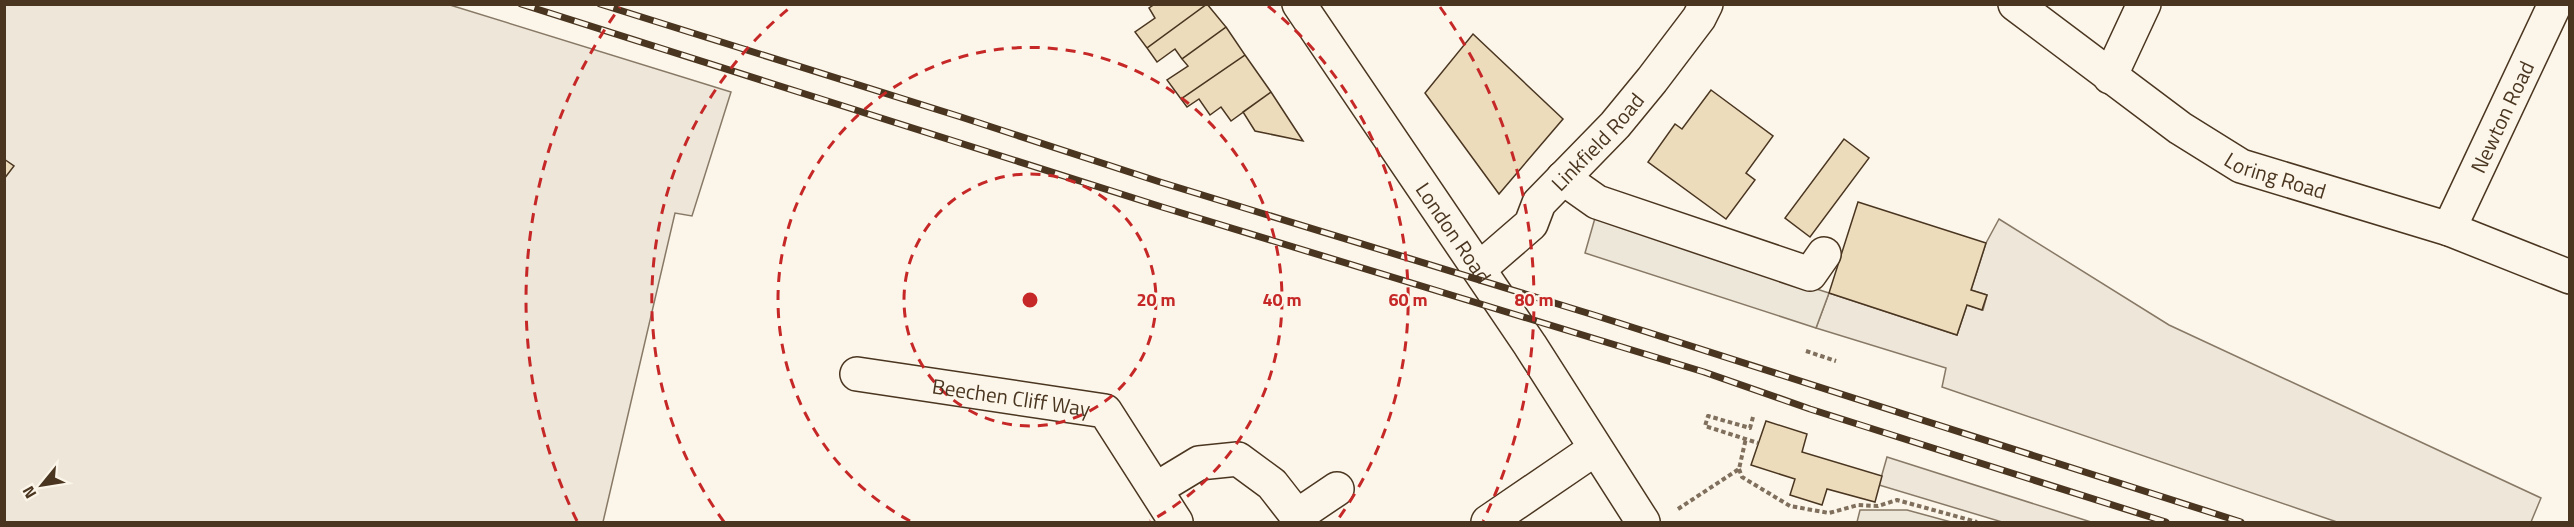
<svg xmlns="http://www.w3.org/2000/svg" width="2574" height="527" font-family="'Titillium Web',sans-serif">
<rect width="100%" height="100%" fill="#fbf6e9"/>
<path fill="#ede6d9" stroke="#887966" stroke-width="1.5" d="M4 5H450L731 92 692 216 675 213 603 522H5Z
M1999 219 2169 325 2541 498 2531 522H2337L1942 387 1946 368 1816 328 1829 293 1957 335 1967 305 1983 310 1987 295 1971 290 1986 243Z
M1887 457 2091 522H2002L1879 485Z"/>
<path fill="#ede7d9" stroke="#887966" stroke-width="1.5" d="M1595 218 1829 293 1816 328 1585 253Z
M1860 510H1907L1951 522H1857Z"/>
<path fill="#ecdcbc" stroke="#4a3520" stroke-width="1.5" d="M1155 4H1207L1147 48 1135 32 1155 18 1149 8Z
M1207 4 1226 27 1182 59 1175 49 1157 62 1147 48Z
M1226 27 1245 55 1181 99 1167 80 1188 66 1182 59Z
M1473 34 1563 119 1499 194 1425 93Z
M1245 55 1271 92 1231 121 1221 107 1210 115 1199 99 1187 107 1181 99Z
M1711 90 1773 136 1746 173 1755 180 1726 219 1648 162 1675 124 1682 129Z
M1271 92 1303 141 1255 131 1243 112Z
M1844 139 1869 158 1810 237 1785 218Z
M4 159 14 166 4 179Z
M1858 202 1986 243 1971 290 1987 295 1982 310 1967 305 1957 335 1829 293Z
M1766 421 1807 434 1802 452 1882 476 1875 502 1827 489 1822 505 1790 495 1795 479 1751 465Z"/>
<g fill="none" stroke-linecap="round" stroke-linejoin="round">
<g stroke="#4a3520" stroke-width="36">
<g id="minor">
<path id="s1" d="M2015 4 2180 128 2241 166 2449 229 2570 277"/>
<path d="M2110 77 2144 4"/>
<path d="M1563 178 1597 202 1810 274 1824 254"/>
<path id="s2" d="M2449 229 2555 4"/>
<path id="s3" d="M1479 269 1531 224 1539 203 1615 125 1652 80 1699 18 1706 4"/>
<path id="s4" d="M857 374 1105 411 1176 522"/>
<path d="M1156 489 1199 463 1238 459 1272 484 1297 516 1337 489"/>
<path d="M1488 522 1595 449"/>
</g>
</g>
<g stroke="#4a3520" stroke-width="36">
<g id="major">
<path id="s5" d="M1299 4 1530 345 1643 522"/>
</g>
</g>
<path stroke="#7f6f5c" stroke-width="4" stroke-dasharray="4.5 3" stroke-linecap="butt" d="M1806 351 1836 361
M1753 417 1750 428 1708 416 1705 426 1758 443
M1739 469 1742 477 1790 506 1829 513 1858 505 1878 506 1897 500 1977 522
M1678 509 1739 469 1746 438"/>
<use href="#minor" stroke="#fbf6e9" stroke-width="33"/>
<use href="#major" stroke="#fbf6e9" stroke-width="33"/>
<g stroke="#4a3520" stroke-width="7">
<path id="rail" d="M521 4 1162 207 1704 372 1810 409 2166 522
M600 4 961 117 1160 182 1597 316 2241 522"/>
</g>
<use href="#rail" stroke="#fbf6e9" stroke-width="4.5" stroke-dasharray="14" stroke-linecap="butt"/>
</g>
<g fill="none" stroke="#c62828" stroke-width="3" stroke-dasharray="10 8">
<circle cx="1030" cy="300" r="126"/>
<path d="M910 521A252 252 0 1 1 1150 521"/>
<path d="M724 522A378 378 0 0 1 792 6M1268 6A378 378 0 0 1 1336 522"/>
<path d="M577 521A504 504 0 0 1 620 7M1440 7A504 504 0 0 1 1483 521"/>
</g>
<g text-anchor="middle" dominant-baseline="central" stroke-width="4.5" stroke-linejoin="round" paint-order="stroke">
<g font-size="21" fill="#4a3520" stroke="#fbf6e9">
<text stroke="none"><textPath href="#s2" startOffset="124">Newton Road</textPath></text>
<text stroke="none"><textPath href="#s3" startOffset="176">Linkfield Road</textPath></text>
<text stroke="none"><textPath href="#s1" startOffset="314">Loring Road</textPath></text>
<text stroke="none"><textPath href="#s5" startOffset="276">London Road</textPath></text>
<text stroke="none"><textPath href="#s4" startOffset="156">Beechen Cliff Way</textPath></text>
</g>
</g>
<circle cx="1030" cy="300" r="9" fill="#c62828" stroke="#fbf6e9" stroke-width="3"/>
<g font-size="18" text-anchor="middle" font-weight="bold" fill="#c62828" stroke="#fbf6e9" stroke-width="4.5" stroke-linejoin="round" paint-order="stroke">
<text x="1156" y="306">20 m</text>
<text x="1282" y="306">40 m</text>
<text x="1408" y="306">60 m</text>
<text x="1534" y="306">80 m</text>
</g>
<rect width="2574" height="527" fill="none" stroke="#4a3520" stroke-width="12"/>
<g transform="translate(42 485) rotate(240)" stroke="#fbf6e9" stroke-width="4.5" paint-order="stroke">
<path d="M0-4.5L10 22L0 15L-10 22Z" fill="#4a3520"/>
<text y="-9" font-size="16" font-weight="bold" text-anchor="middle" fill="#4a3520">N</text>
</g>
</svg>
